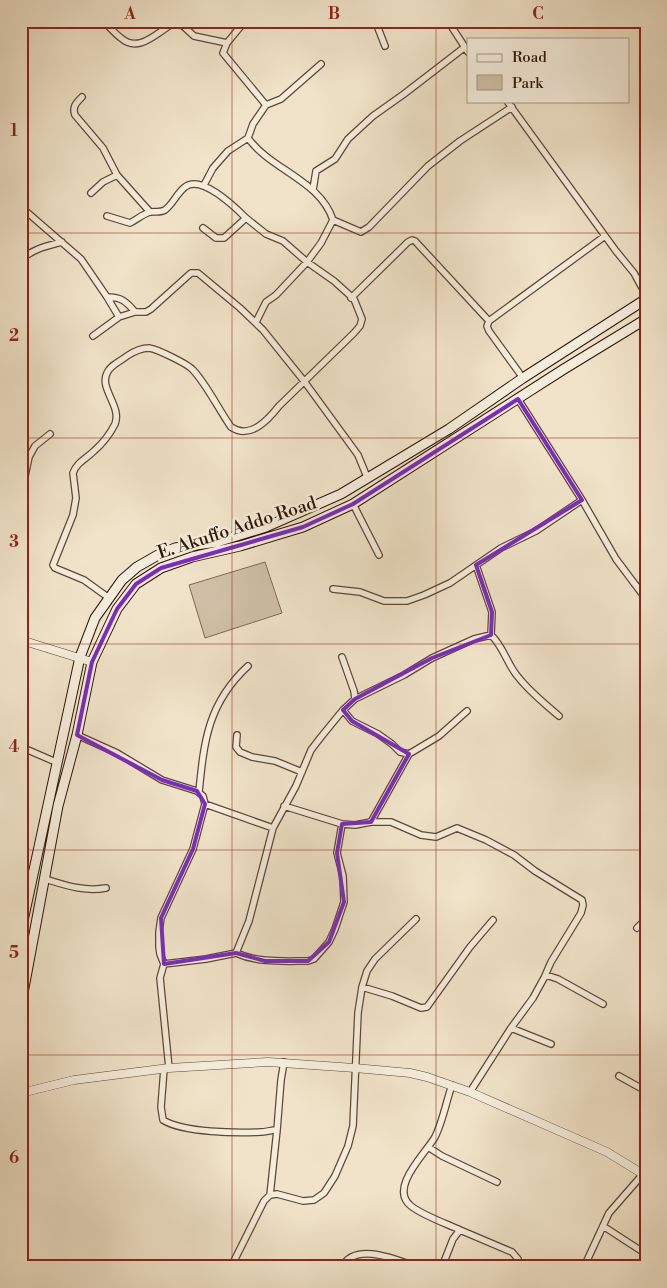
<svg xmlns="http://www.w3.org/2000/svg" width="667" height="1288" font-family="'Libre Bodoni',serif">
<rect width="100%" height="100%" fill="#f0e3c9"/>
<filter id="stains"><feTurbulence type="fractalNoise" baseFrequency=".004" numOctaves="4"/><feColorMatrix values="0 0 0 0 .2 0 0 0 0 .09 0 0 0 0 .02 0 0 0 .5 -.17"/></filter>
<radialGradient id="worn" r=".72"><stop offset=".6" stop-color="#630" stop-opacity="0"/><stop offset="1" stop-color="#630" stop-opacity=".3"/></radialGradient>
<path fill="#cfc0a7" stroke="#7e6a55" d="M265 562 282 613 205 638 189 585Z"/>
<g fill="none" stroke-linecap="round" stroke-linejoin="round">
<g stroke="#5d4834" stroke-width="8">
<path id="minor" d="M103 21C109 26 114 33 121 38 139 54 157 32 174 23L182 25 194 36 227 43
M245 21 227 43 223 53 266 105 253 124 248 138C271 170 320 180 333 220L321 243 307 262 276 295 266 302 256 322
M380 21 378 28 385 46
M448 21 468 52
M82 97C76 103 72 107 75 115L103 148 117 175 150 212
M507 101 616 251 634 273 646 295
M266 105 281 99 321 64
M204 185 213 168 228 151 248 138
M313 190 316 171 335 159 348 139 373 116 404 94 465 47
M91 193 103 182 117 175
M21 207 81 259 107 297C121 297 126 301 135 312H146L151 309 191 273H198L240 308 263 330 304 381 358 455 367 477
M107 216 130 223C136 220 143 214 150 212 155 211 160 213 165 210 173 204 177 193 185 187 201 174 235 207 246 218
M333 220 361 232 369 227 428 166 460 141 512 107
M21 260C32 249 47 246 62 242
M107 297 119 317
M351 298 408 242 412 240 415 241 489 321
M93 336 119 317 135 312
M523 378 489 331 487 326 489 321 605 236
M518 399 582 500 616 559 646 599
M21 495 29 457 35 446 50 434
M353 504 379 555
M476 565 492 612 491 635
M638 588 646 583
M333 589 360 592 384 601H407L424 595 450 583 501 548 536 531 582 500
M109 598 84 580 55 568 53 565 73 515 76 498 73 473C77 462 86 459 94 451 102 444 110 434 115 424 122 406 99 389 107 373 110 365 121 361 127 356 133 352 141 348 149 348 157 349 188 364 193 370 207 385 219 410 231 427 250 440 268 420 279 406L354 333 360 326 362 319 354 299 334 281 307 262 283 241 266 234 246 218 224 238H216L203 228
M21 652 26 642
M342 657 354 691 355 699
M343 710 352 721 378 734 392 744 400 752 409 754
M77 735 117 753 162 780 197 791 203 796 205 804
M237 735 236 747 240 752 252 757 275 761 302 772
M21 747 58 763
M199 792C204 741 208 703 248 666
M205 804 273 828
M284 806 342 824 355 825 371 822H391L421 835 436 837 457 828 486 840 514 855 535 871 582 900 583 905 581 913 551 962 544 978 533 998 511 1028 470 1092
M371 822 409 754 439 736 467 711
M45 879C65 885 84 892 106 888
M637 928 646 919
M236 953 249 921 273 828 296 786 311 750 321 737 343 710 355 699 404 675 432 658 474 639 491 635C504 647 507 665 519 678 530 692 545 704 559 716
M236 953C258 963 284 961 308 961L314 959 329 942 335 929 344 902 343 876 337 853 342 824
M164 964 206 959 236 953
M546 975 558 979 603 1004
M362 987 392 996 421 1008 427 1007 470 947 493 920
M511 1028 551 1044
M169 1068 160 978 164 964 160 954 159 947V932L161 918 193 849 205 804
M164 1069 161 1107 163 1120C184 1133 237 1133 261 1132 266 1132 271 1130 277 1130L281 1080 284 1062
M619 1076 646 1091
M428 1147 442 1156 497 1182
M270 1195 277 1130
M603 1226 646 1254
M460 1230 512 1252 518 1259 515 1267
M125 1267 131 1265 135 1267
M231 1267 264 1201 270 1195 277 1194 303 1201 314 1200 324 1193 335 1176 348 1146 353 1126 358 1013 362 987 367 971 375 959 416 919
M342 1267C355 1241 397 1260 417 1267
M442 1267 453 1239 460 1230C447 1224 422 1215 411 1206 388 1188 426 1153 435 1137 443 1121 446 1102 452 1085
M584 1267 609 1213 643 1174"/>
</g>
<g stroke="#5d4834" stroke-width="9">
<path id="tertiary" d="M21 640 92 662
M21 1093 74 1080 169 1068 268 1062 355 1068 410 1073 427 1077 470 1092 607 1152 646 1176"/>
</g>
<g stroke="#2c1503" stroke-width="11">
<path id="secondary" d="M21 930 80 657 95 618 122 580 137 567 158 555 175 548 217 542 266 527 341 494 449 429 523 378 646 299
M21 1004 58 806 77 735 92 662 117 609 136 584 161 568 192 557 240 546 303 527 353 504 564 369 646 319"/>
</g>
<use href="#minor" stroke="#f5eddc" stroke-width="5.5"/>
<use href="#tertiary" stroke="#f5eddc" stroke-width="8"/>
<use href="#secondary" stroke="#f5eddc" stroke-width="9"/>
</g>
<path fill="none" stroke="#7b2cbf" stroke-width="4" stroke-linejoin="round" d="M518 399 582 500 476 565 492 612 491 635 432 658 355 699 343 710 352 721 409 754 371 822 342 824 337 853 344 902 329 942 308 961H265L236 953 164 964 161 918 193 849 205 804 197 791 162 780 77 735 92 662 117 609 136 584 161 568 303 527 353 504Z"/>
<path fill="none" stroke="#8f2418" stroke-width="1" stroke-opacity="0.55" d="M232 21V1267M436 21V1267M21 233H646M21 438H646M21 644H646M21 850H646M21 1055H646"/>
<g text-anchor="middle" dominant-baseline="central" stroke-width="5" stroke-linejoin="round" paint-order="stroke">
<g font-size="18" fill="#2c1503" stroke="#f5eddc">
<text transform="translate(237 528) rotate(-18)">E. Akuffo Addo Road</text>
</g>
</g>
<rect width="667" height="1288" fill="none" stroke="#f0e3c9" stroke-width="55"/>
<rect x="467" y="38" width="162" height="65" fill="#f5eddc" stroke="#a59785"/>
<rect x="477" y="54" width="25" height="8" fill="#f5eddc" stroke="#a59785"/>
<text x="512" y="62" font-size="15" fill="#2c1503">Road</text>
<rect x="477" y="75" width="25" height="15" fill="#cfc0a7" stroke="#a59785"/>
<text x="512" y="88" font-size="15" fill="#2c1503">Park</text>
<rect x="28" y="28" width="612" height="1232" fill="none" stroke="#8f2418" stroke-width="2"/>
<g font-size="16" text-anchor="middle" font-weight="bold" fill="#8f2418">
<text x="130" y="19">A</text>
<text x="334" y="19">B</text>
<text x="538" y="19">C</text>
<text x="14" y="136">1</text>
<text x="14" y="341">2</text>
<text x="14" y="547">3</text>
<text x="14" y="752">4</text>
<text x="14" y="958">5</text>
<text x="14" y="1163">6</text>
</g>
<rect width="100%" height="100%" filter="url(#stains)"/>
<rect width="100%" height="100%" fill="url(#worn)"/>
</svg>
